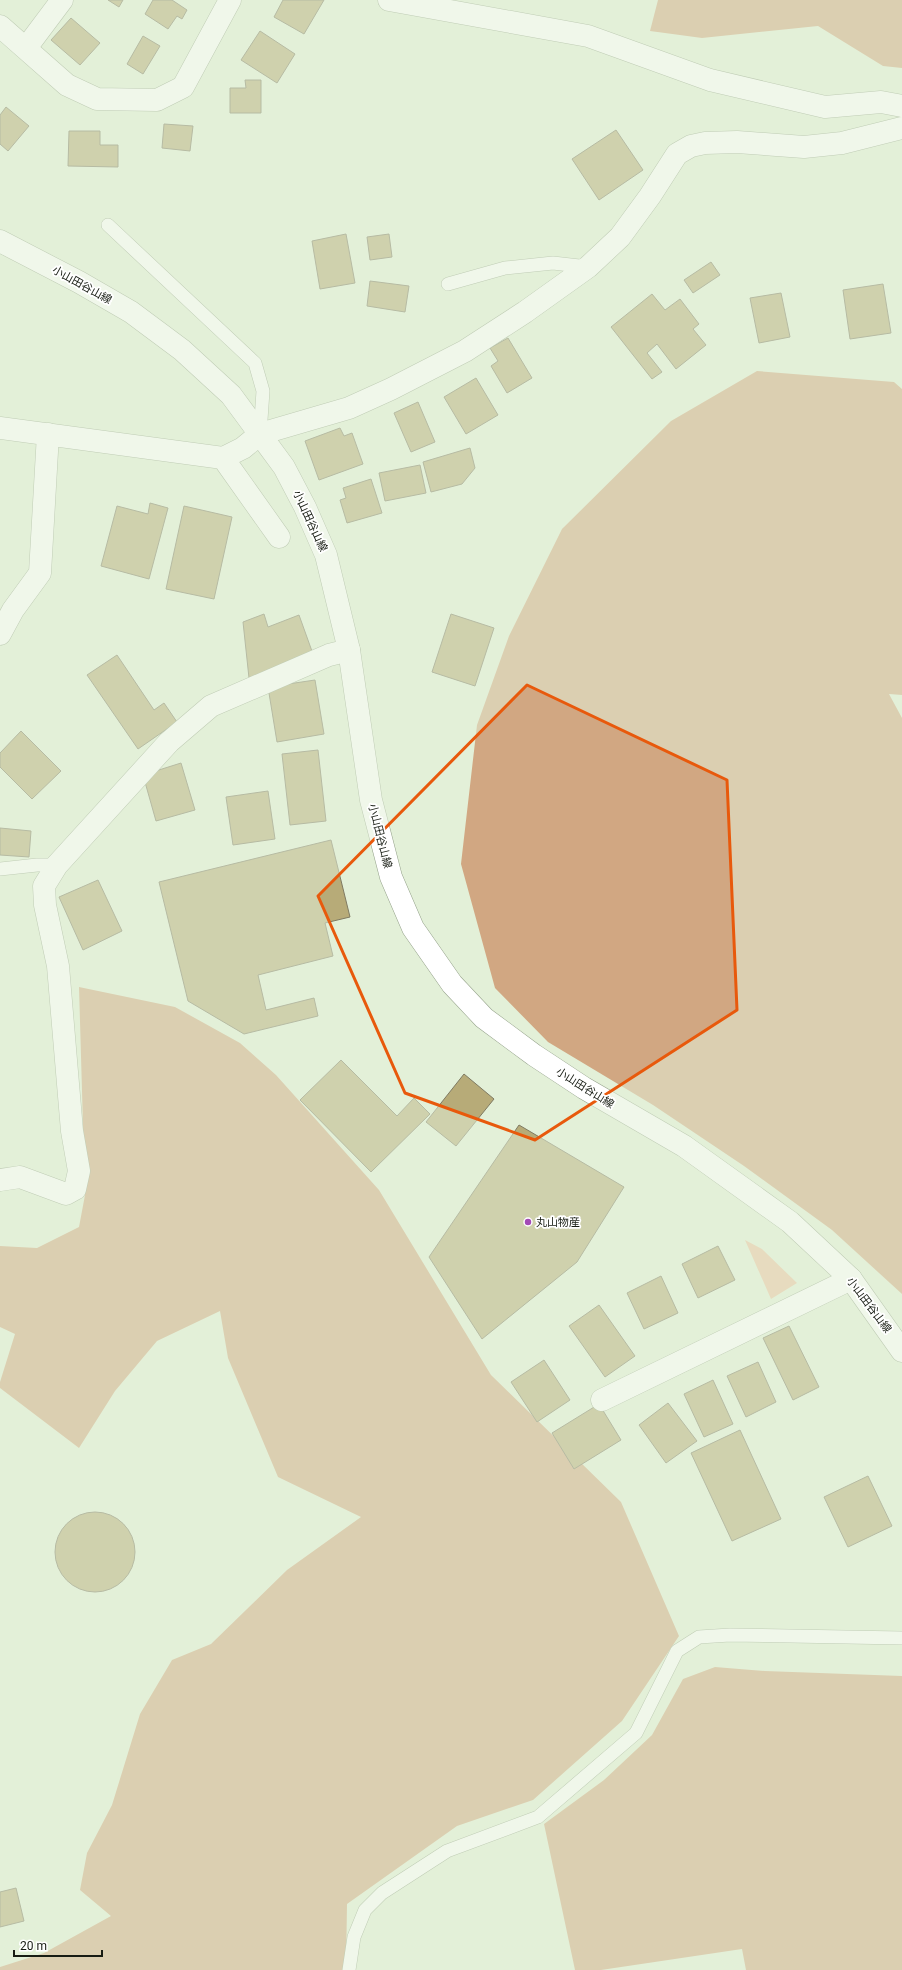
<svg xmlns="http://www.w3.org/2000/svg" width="902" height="1970" font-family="Roboto,'Noto Sans JP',sans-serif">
<rect width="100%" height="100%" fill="#e3f0d8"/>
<path fill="#eac2a0" d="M745 1240 762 1249 797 1283 771 1299Z"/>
<path fill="#d1a782" d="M658 0H902V68L883 66 818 26 702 38 650 31Z
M757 371 894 382 902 389V695L889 694 902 718V1294L832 1230 744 1166 653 1105 548 1042 495 988 461 864 477 725 509 636 562 529 671 421Z
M79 987 175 1007 240 1043 276 1075 379 1190 491 1375 621 1502 679 1636 622 1721 533 1800 457 1826 347 1904 346 1970H0V1967L44 1953 111 1916 80 1890 87 1853 112 1805 140 1714 172 1660 211 1644 287 1570 361 1517 278 1477 228 1358 220 1311 157 1341 115 1391 79 1448 0 1388V1382L15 1334 0 1327V1246L37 1248 79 1227 85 1195Z
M715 1667 765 1671 902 1676V1970H746L742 1949 601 1970H575L544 1824 604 1780 652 1735 683 1679Z"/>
<path fill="#b7ab78" stroke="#7f7a62" d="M108 0H123L119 7Z
M153 0H172L187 10 182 19 177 16 168 29 145 14Z
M283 0H324L304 34 274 17Z
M71 18 100 43 80 65 51 40Z
M260 31 295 54 277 83 241 60Z
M143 36 160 46 143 74 127 64Z
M245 80H261V113H230V88H246Z
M6 107 29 126 8 151 0 144V115Z
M164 124 193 126 190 151 162 148Z
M616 130 643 170 599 200 572 159Z
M69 131H100V145H118V167L68 166Z
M346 234 355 283 320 289 312 241Z
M389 234 392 257 370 260 367 237Z
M711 262 720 275 693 293 684 280Z
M370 281 409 286 405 312 367 306Z
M883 284 891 333 850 339 843 290Z
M781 293 790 337 759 343 750 298Z
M652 294 665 310 680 299 699 324 693 329 706 345 676 369 657 344 647 353 662 372 652 379 611 327Z
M508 338 532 378 507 393 491 366 498 361 490 348Z
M476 378 498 415 466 434 444 397Z
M418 402 435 442 411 452 394 413Z
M340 428 344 436 352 433 363 464 319 480 305 441Z
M470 448 475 468 462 484 431 492 423 462Z
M420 465 426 493 385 501 379 473Z
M371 479 382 513 347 523 340 500 346 498 343 488Z
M150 503 168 508 149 579 101 566 117 506 148 514Z
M184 506 232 517 214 599 166 589Z
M264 614 268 627 299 615 313 654 249 678 243 622Z
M451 614 494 628 475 686 432 672Z
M117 655 154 710 164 703 177 722 138 749 87 675Z
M315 680 324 734 277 742 268 687Z
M21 731 61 771 32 799 0 767V753Z
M318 750 326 821 290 825 282 754Z
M181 763 195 810 156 821 143 775Z
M268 791 275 839 233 845 226 797Z
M0 828 31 831 29 857 0 855Z
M331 840 350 917 325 923 333 956 258 975 266 1010 314 998 318 1016 244 1034 188 1001 159 882Z
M98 880 122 931 83 950 59 897Z
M341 1060 397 1116 414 1098 430 1114 371 1172 300 1100Z
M464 1074 494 1099 456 1146 426 1122Z
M519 1125 624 1187 577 1262 482 1339 429 1257Z
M718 1246 735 1280 698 1298 682 1264Z
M661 1276 678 1313 644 1329 627 1293Z
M599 1305 635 1356 605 1377 569 1326Z
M789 1326 819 1387 793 1400 763 1338Z
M544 1360 570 1400 537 1422 511 1382Z
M758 1362 776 1402 746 1417 727 1376Z
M713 1380 733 1424 704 1437 684 1394Z
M668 1403 697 1441 666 1463 639 1425Z
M599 1404 621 1440 574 1469 552 1433Z
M740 1430 781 1519 732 1541 691 1453Z
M868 1476 892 1526 848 1547 824 1497Z
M55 1552a40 40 0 1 1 80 0a40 40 0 1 1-80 0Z
M16 1888 24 1921 0 1927V1892Z"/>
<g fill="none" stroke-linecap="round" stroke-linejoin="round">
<g stroke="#95a28b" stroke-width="14">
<path id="lane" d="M108 225 255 363 263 391 260 434
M448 284 505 268 553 263 588 267
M0 869 37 865H57
M349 1970 354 1937 365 1910 382 1893 447 1851 538 1817 636 1733 677 1651 699 1637 730 1635 902 1638"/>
</g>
<g stroke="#95a28b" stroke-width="23">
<path id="street" d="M389 0 588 36 710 80 825 107 881 102 902 106
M0 26 67 85 97 99 157 100 183 87 230 0
M26 48 62 0
M0 428 223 458 243 448 260 434 349 408 391 389 465 351 525 312 588 267 620 237 650 196 677 154 691 146 705 143 737 142 804 147 842 143 902 128
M223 458 279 537
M0 634 13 610 40 573 48 434
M0 1180 20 1177 66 1194 75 1189 79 1171 72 1131 58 966 45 905 44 886 57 865 169 742 211 706 329 655 349 650
M602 1400 851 1279"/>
</g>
<g stroke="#95a28b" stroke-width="23">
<path id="secondary" d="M0 241 79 282 131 312 182 350 231 395 284 467 305 507 326 555 349 650 371 800 391 877 413 928 452 984 484 1018 534 1055 584 1088 684 1146 790 1222 851 1279 902 1351"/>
</g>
<use href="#lane" stroke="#fff" stroke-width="13"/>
<use href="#street" stroke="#fff" stroke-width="22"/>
<use href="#secondary" stroke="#fff" stroke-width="22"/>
</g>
<path d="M0 0H902V1970H0ZM527 685 727 780 737 1010 535 1140 405 1093 318 896Z" fill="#e3f0d8" fill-opacity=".55" fill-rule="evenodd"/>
<path fill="none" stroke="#e8590c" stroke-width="3" stroke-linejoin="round" d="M527 685 727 780 737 1010 535 1140 405 1093 318 896Z"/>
<circle fill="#a34ab6" stroke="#fff" stroke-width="1.5" cx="528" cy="1222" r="4"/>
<g text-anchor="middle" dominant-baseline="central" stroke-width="3.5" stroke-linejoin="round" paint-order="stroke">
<g font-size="11" fill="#171c13" stroke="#fff">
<text transform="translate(82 285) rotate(29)">小山田谷山線</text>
<text transform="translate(310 521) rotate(65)">小山田谷山線</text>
<text transform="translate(380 836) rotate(76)">小山田谷山線</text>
<text transform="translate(585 1088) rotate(32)">小山田谷山線</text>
<text transform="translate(869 1305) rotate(53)">小山田谷山線</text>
</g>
<g font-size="11" fill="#171c13" stroke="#fff" text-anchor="start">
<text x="536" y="1222">丸山物産</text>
</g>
</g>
<path d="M14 1950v6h88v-6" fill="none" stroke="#171c13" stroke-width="2"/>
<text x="20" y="1950" font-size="12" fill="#171c13" stroke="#ffffff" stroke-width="3" paint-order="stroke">20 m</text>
</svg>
